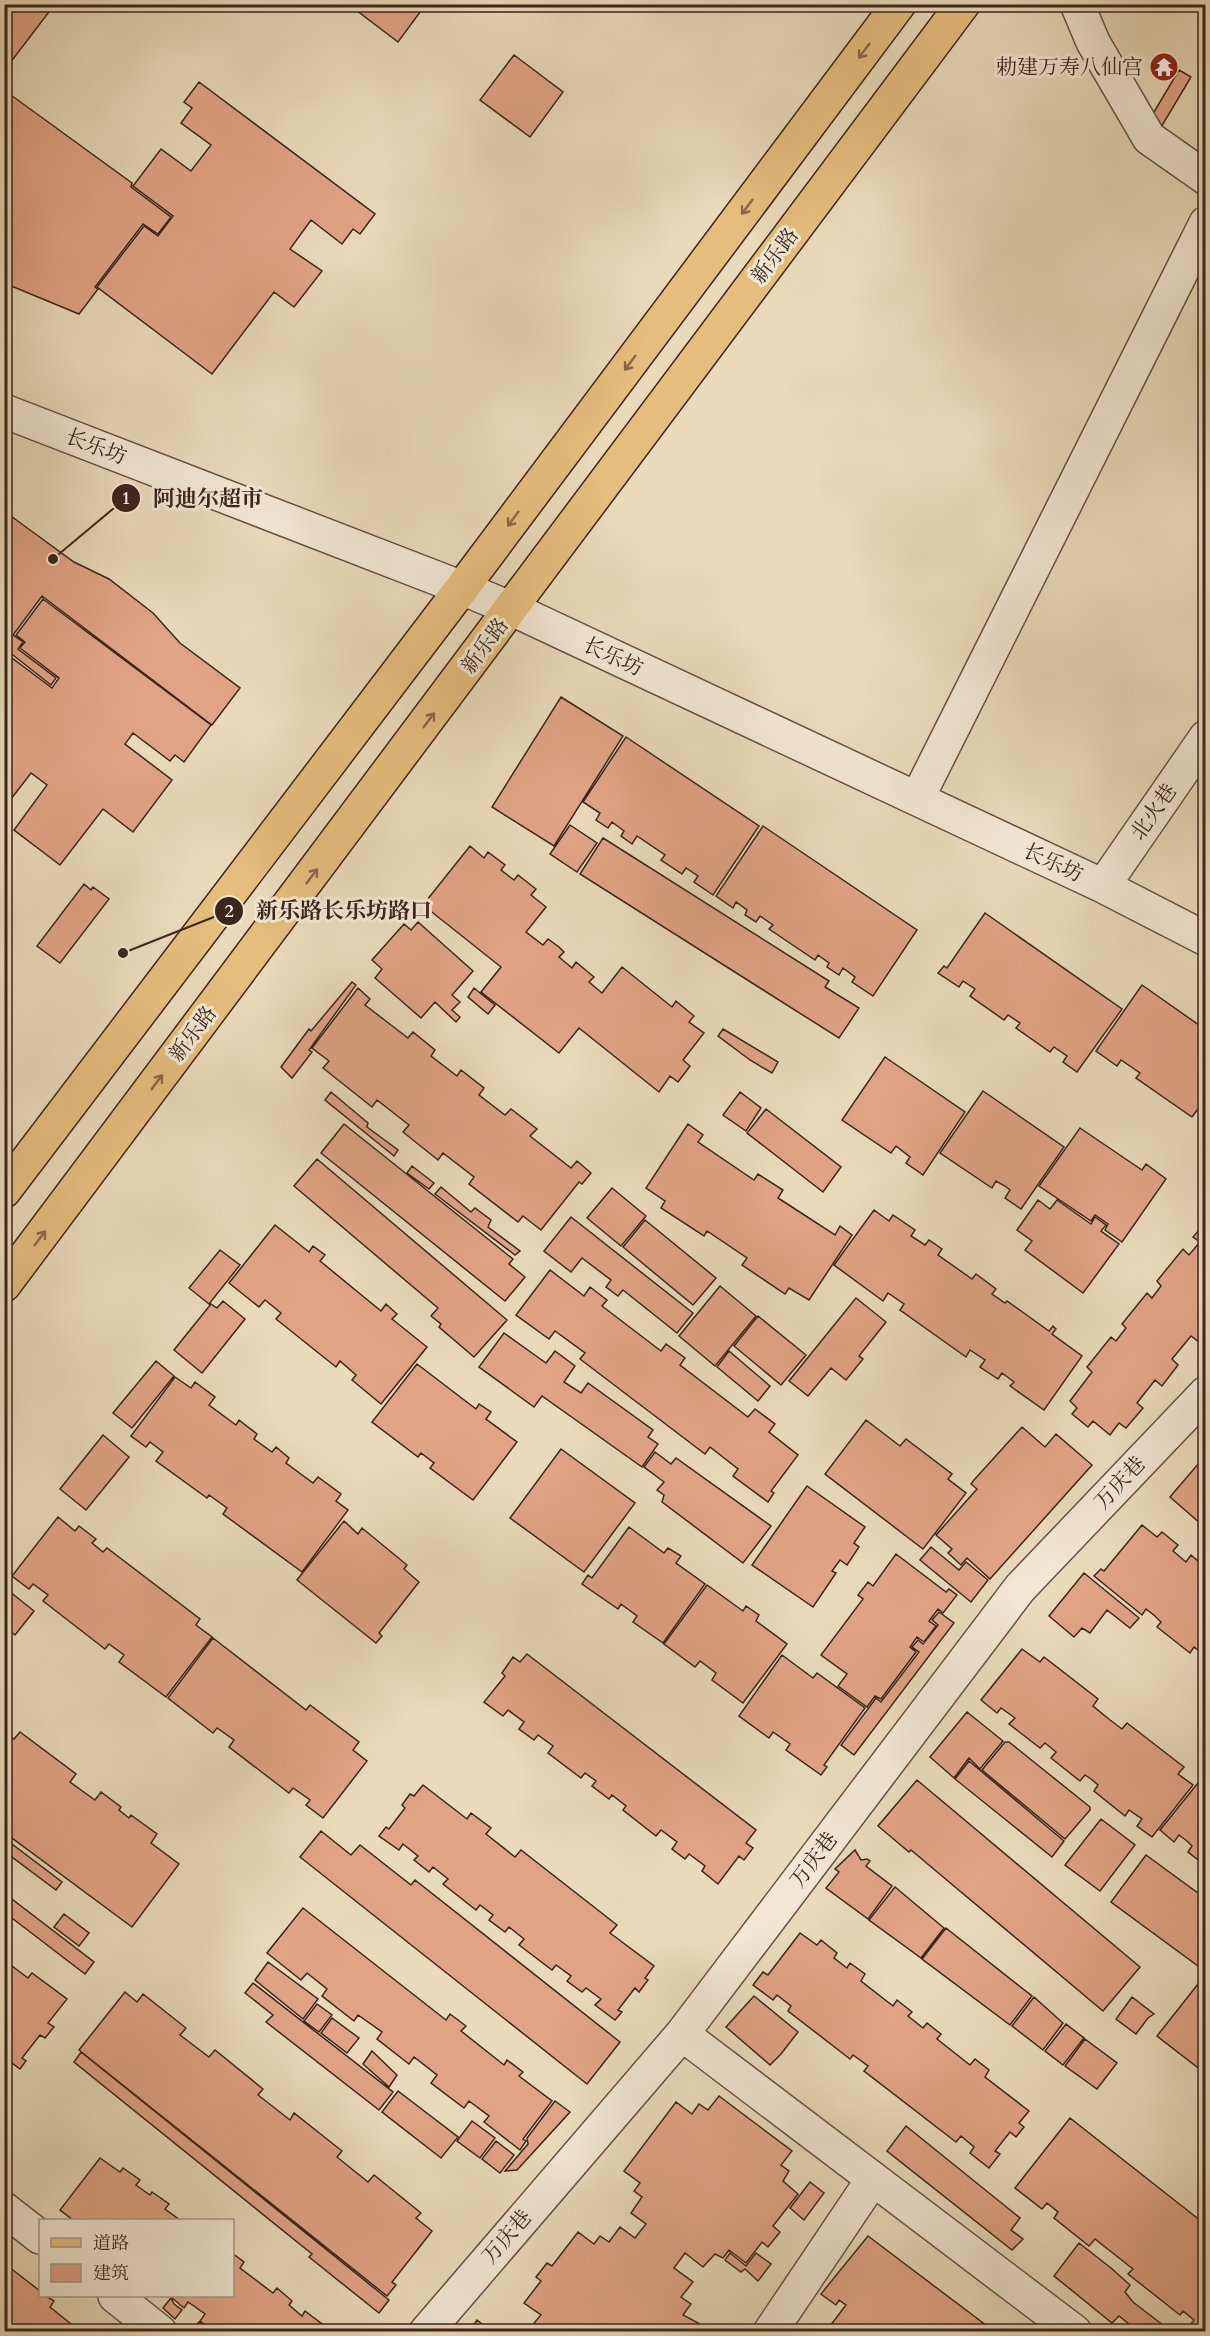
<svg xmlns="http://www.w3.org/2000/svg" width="1210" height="2336" font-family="Cardo,'Noto Serif SC',serif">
<rect width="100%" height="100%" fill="#eadaba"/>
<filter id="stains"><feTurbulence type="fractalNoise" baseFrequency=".00333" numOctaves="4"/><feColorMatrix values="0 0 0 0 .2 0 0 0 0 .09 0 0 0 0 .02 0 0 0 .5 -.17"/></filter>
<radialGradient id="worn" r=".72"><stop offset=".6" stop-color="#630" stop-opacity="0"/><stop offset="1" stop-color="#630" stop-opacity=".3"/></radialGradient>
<path fill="#dfa486" stroke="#3d251b" stroke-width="1.5" d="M4 4H55L7 67 4 65Z
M348 4H426L398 42Z
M514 55 563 92 530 137 480 100Z
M1179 70 1191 77 1160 129 1148 122Z
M199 82 375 214 360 234 353 229 342 244 311 220 290 249 322 271 294 307 274 292 212 374 97 287 144 226 158 236 173 216 133 186 161 149 191 171 211 145 181 123 192 108 184 102Z
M4 90 132 183 131 187 171 217 158 234 143 224 95 287 98 289 79 314 4 283Z
M4 511 74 562 109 579 153 613 180 643 240 688 212 725 42 596 13 635 23 642 18 649 56 678 51 685 4 648Z
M43 599 211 725 184 762 175 755 170 761 133 733 125 744 172 780 133 832 103 809 60 865 14 830 47 785 31 773 4 808V652L52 688 59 678 20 648 25 642 16 635Z
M561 697 623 736 554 846 492 807Z
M626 737 759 826 713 895 694 882 698 876 686 868 682 874 661 860 665 855 637 836 632 844 621 836 624 831 612 822 608 828 596 820 600 813 583 802Z
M570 825 597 843 577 872 550 854Z
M763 826 917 930 873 996 852 982 855 977 843 968 839 975 827 967 829 963 818 955 815 960 769 929 773 925 760 916 756 922 745 915 747 910 736 902 733 908 716 896Z
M603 838 829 981 825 987 859 1008 839 1038 580 874Z
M470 846 484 858 488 852 505 865 501 870 514 880 518 875 536 889 531 895 546 907 526 932 543 945 548 939 559 947 564 952 559 957 572 968 576 962 594 977 589 982 602 993 622 967 672 1007 676 1001 694 1016 689 1022 704 1033 683 1060 690 1066 678 1082 670 1076 659 1092 579 1028 559 1053 481 992 501 967 423 905Z
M84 884 91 890 93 887 109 899 60 963 37 946Z
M985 913 1122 1009 1077 1072 1063 1062 1067 1056 1054 1047 1050 1052 1016 1028 1020 1023 1008 1015 1004 1020 970 996 975 989 963 981 959 987 938 973 944 966 947 968Z
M418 922 473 971 452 995 460 1002 452 1010 460 1017 456 1022 435 1002 421 1018 375 978 382 969 372 960 404 924 411 930Z
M352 982 356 985 309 1050 312 1052 292 1078 281 1067 309 1029 311 1031Z
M1142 985 1206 1030V1103L1203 1102 1192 1117 1136 1078 1140 1073 1121 1060 1117 1066 1096 1051Z
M358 988 370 999 365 1005 391 1025 408 1038 413 1032 435 1050 431 1056 457 1076 461 1070 484 1088 479 1095 505 1115 511 1109 537 1129 530 1136 571 1168 577 1161 591 1173 582 1184 579 1182 541 1230 523 1216 518 1222 469 1184 474 1177 443 1153 438 1160 403 1132 409 1125 377 1100 372 1107 323 1068 329 1061 312 1048Z
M474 988 495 1005 488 1014 468 997Z
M723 1029 778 1062 772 1073 750 1060 718 1036Z
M885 1057 965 1112 923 1175 906 1163 910 1157 896 1146 891 1153 842 1120Z
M983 1091 1064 1147 1021 1209 1005 1198 1010 1190 1005 1186 996 1181 992 1188 940 1153Z
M331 1092 368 1123 367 1127 398 1150 394 1156 325 1100Z
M740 1092 761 1108 746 1131 723 1115Z
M766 1109 841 1167 823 1192 747 1133Z
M344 1124 513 1259 509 1264 525 1277 505 1301 321 1153Z
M688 1124 703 1135 698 1142 754 1180 758 1174 783 1190 778 1198 792 1207 835 1235 840 1226 852 1235 809 1300 789 1288 785 1294 742 1265 747 1258 707 1231 704 1236 661 1208 665 1201 646 1188Z
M1080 1128 1142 1170 1146 1164 1166 1179 1122 1242 1105 1230 1108 1224 1095 1215 1091 1221 1039 1186Z
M317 1159 507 1320 474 1357 439 1327 441 1324 431 1316 438 1308 294 1186Z
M412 1166 434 1183 429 1189 407 1173Z
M441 1187 471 1212 475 1208 491 1220 488 1227 520 1251 515 1255 435 1194Z
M612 1188 646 1216 621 1246 587 1218Z
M1038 1200 1050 1209 1057 1200 1091 1224 1095 1217 1106 1225 1101 1231 1119 1244 1083 1293 1025 1250 1032 1241 1017 1230Z
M874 1210 889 1221 893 1215 915 1230 911 1236 925 1245 929 1240 942 1249 938 1255 972 1279 976 1274 996 1289 992 1294 1005 1303 1007 1301 1049 1331 1053 1326 1056 1329 1052 1334 1082 1356 1044 1410 1010 1386 1014 1382 1002 1373 998 1379 980 1367 985 1360 970 1350 966 1357 900 1310 904 1304 888 1293 883 1301 834 1265Z
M571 1217 693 1313 677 1333 623 1290 618 1296 606 1287 611 1280 582 1258 571 1272 544 1251Z
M645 1220 716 1278 693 1305 623 1247Z
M1206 1222V1333L1199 1342 1191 1336 1172 1359 1178 1365 1162 1386 1155 1380 1137 1403 1143 1408 1126 1428 1119 1423 1110 1435 1093 1421 1088 1427 1072 1414 1077 1408 1070 1401 1092 1372 1087 1367 1111 1337 1116 1341 1126 1328 1122 1324 1147 1293 1152 1298 1161 1286 1157 1281 1183 1249 1189 1255 1200 1242 1193 1237Z
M275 1225 309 1252 313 1246 325 1255 320 1261 381 1311 386 1304 397 1314 392 1319 427 1347 381 1404 352 1380 356 1375 340 1361 336 1367 276 1319 281 1313 265 1300 259 1307 229 1283Z
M220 1250 240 1265 209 1304 189 1288Z
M550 1270 584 1296 590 1287 607 1300 602 1306 661 1351 666 1344 685 1358 680 1365 748 1417 755 1409 775 1424 769 1432 798 1455 771 1491 774 1493 768 1502 733 1476 738 1469 710 1447 705 1454 580 1359 585 1353 555 1331 549 1339 516 1315Z
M720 1286 756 1316 715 1366 679 1336Z
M856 1298 886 1322 859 1356 863 1359 846 1380 831 1368 808 1396 789 1381Z
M223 1301 245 1319 202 1373 174 1350 211 1304 217 1308Z
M758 1316 806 1355 781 1385 734 1346Z
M504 1333 546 1363 555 1351 575 1366 564 1382 581 1393 588 1383 653 1430 648 1437 658 1444 642 1467 542 1396 534 1407 479 1367Z
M729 1351 770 1386 758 1401 717 1367Z
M156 1361 174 1376 132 1428 113 1413Z
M417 1364 476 1409 479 1404 491 1412 486 1419 517 1442 473 1500 430 1468 434 1463 421 1453 418 1457 372 1422Z
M175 1377 191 1388 195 1382 215 1397 209 1405 236 1425 239 1420 257 1434 254 1439 272 1452 276 1447 289 1458 286 1463 313 1483 318 1477 341 1494 336 1501 348 1510 302 1572 223 1514 227 1508 209 1495 207 1498 156 1461 163 1452 150 1442 146 1447 131 1436Z
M866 1420 900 1446 906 1439 952 1474 948 1479 966 1493 923 1549 825 1474Z
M1022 1427 1045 1447 1056 1434 1092 1465 990 1579 967 1558 961 1565 948 1553 952 1549 936 1535 977 1489 971 1484 974 1480Z
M103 1435 129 1457 86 1510 60 1489Z
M561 1449 635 1503 584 1572 510 1518Z
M655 1452 671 1464 676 1458 771 1526 743 1563 662 1502 664 1495 657 1490 664 1482 644 1467Z
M1199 1463 1206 1468V1518L1201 1524 1170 1497Z
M807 1486 865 1527 854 1543 859 1547 847 1565 840 1560 832 1571 836 1573 813 1607 752 1565Z
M58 1517 75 1531 79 1526 96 1539 92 1543 103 1552 107 1548 200 1619 196 1625 212 1637 166 1697 119 1662 124 1655 109 1644 105 1649 43 1601 48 1595 33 1584 29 1589 12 1576Z
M344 1521 358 1534 362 1528 407 1565 404 1569 419 1582 379 1633 382 1636 376 1643 297 1580Z
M1142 1525 1157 1537 1162 1532 1178 1545 1173 1551 1186 1562 1191 1555 1205 1567 1201 1573 1206 1577V1656L1194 1647 1190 1653 1157 1627 1161 1622 1155 1616 1146 1609 1142 1615 1094 1576 1101 1569 1104 1571Z
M629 1527 664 1553 668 1548 681 1556 676 1563 705 1584 663 1643 633 1622 637 1616 621 1604 618 1609 582 1584 588 1575 592 1578Z
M931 1547 959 1570 966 1562 988 1580 971 1602 920 1560Z
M896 1554 946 1592 949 1589 957 1595 943 1613 938 1609 929 1621 936 1626 924 1642 917 1637 910 1647 916 1652 881 1699 875 1696 867 1707 838 1686 847 1674 821 1655 863 1599 858 1595 868 1582 873 1586Z
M1084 1573 1139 1618 1130 1628 1107 1610 1090 1633 1082 1628 1074 1637 1049 1616Z
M707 1585 743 1611 746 1606 759 1615 756 1621 787 1644 743 1703 712 1680 716 1673 700 1661 695 1667 664 1644Z
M4 1587 34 1611 15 1635 4 1626Z
M939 1612 954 1623 854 1755 841 1745 876 1698 881 1702 919 1652 912 1647 918 1640 923 1644 938 1625 932 1620Z
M213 1638 306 1710 310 1705 359 1742 353 1750 367 1761 323 1818 306 1805 310 1800 293 1788 289 1793 229 1747 234 1740 217 1728 213 1733 168 1698Z
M1022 1649 1040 1662 1044 1657 1098 1699 1093 1706 1110 1720 1122 1729 1127 1723 1184 1767 1178 1774 1193 1785 1152 1837 1137 1826 1142 1819 1129 1810 1125 1816 1094 1791 1098 1785 1091 1779 1085 1775 1080 1781 1051 1758 1056 1752 1045 1743 1040 1748 1009 1724 1015 1718 1001 1708 997 1713 981 1700Z
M527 1654 756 1830 746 1843 753 1848 744 1860 739 1856 718 1884 702 1871 705 1866 689 1854 685 1859 672 1849 677 1842 661 1830 656 1836 623 1810 626 1806 612 1795 609 1799 592 1786 596 1781 585 1773 581 1778 548 1753 553 1746 538 1735 534 1740 519 1729 524 1722 508 1710 503 1716 484 1702 505 1676 502 1673 513 1657 520 1662Z
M782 1655 813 1678 817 1673 865 1708 824 1765 827 1767 821 1775 786 1750 790 1744 773 1732 769 1738 739 1716Z
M967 1712 1003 1741 980 1769 969 1758 954 1778 930 1757Z
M4 1732 14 1739 20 1732 76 1774 70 1782 95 1800 101 1792 121 1807 119 1810 129 1818 131 1815 157 1834 151 1843 179 1864 132 1927 4 1832Z
M1005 1742H1009L1090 1807V1810L1065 1839 982 1770Z
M969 1761 1064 1841 1052 1857 955 1779Z
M1202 1778 1206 1781V1866L1188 1852 1192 1846 1187 1841 1179 1835 1174 1842 1160 1830Z
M917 1780 1140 1967 1103 2011 936 1871 911 1850 909 1852 878 1826Z
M423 1785 467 1819 471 1813 491 1828 486 1834 515 1857 521 1850 617 1925 610 1933 654 1966 645 1978 648 1980 639 1992 635 1988 618 2010 622 2012 615 2020 595 2005 601 1999 586 1988 582 1992 567 1981 571 1976 556 1965 552 1970 519 1945 524 1939 509 1927 505 1932 489 1920 493 1915 480 1905 476 1910 443 1884 448 1879 433 1867 429 1872 414 1860 418 1856 403 1844 399 1850 379 1836 386 1827 389 1829 405 1808 402 1805 410 1794 414 1796Z
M1101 1819 1135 1845 1100 1891 1065 1865Z
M321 1831 351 1855 360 1845 411 1885 415 1880 620 2042 587 2084 300 1857Z
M4 1838 62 1882 56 1890 4 1851Z
M855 1850 861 1860 867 1859 870 1861 866 1866 892 1886 868 1919 826 1888 839 1872 835 1869Z
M1146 1855 1206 1899V1956L1198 1966 1111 1902Z
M895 1887 944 1928 921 1958 869 1920Z
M4 1893 94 1962 85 1974 4 1912Z
M303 1908 446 2020 450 2014 466 2026 461 2031 504 2065 507 2060 523 2072 519 2076 552 2101 523 2139 526 2141 520 2150 484 2122 489 2116 469 2101 464 2108 431 2083 437 2075 414 2057 409 2064 377 2039 382 2032 358 2015 354 2021 322 1996 327 1989 307 1973 301 1980 267 1953Z
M64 1914 89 1933 79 1946 54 1927Z
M946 1928 1032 1996 1010 2025 922 1959Z
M800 1933 817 1945 821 1940 837 1953 834 1958 847 1968 850 1963 865 1974 861 1981 893 2006 897 2000 912 2012 908 2016 923 2028 927 2023 941 2034 937 2039 970 2065 975 2059 989 2070 985 2077 1029 2111 1019 2123 1024 2127 1016 2137 1010 2132 995 2151 1000 2154 989 2168 970 2153 974 2147 961 2136 956 2142 864 2071 868 2066 853 2055 850 2059 788 2011 791 2006 777 1995 773 2000 753 1985 763 1972 768 1975Z
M4 1960 28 1978 32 1973 67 1999 48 2023 54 2027 45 2038 40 2035 22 2058 26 2061 20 2069 4 2057Z
M268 1962 318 1999 303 2019 255 1980Z
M1206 1974V2074L1157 2036Z
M253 1983 393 2092 379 2110 266 2022 273 2015 245 1993Z
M125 1992 137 2002 143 1994 186 2028 180 2035 209 2057 215 2050 263 2089 258 2095 290 2120 294 2113 342 2151 337 2157 368 2182 374 2175 421 2213 416 2218 432 2231 392 2282 396 2285 387 2296 79 2050Z
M754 1996 798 2032 781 2054 770 2065 726 2027Z
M1034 1997 1063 2023 1043 2050 1012 2026Z
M1132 1997 1154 2014 1148 2018 1136 2034 1116 2019Z
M317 2004 332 2015 319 2032 304 2021Z
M332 2018 359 2038 347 2053 321 2033Z
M1066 2024 1084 2038 1063 2065 1045 2051Z
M1085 2039 1117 2063 1097 2089 1065 2066Z
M372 2051 397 2075 389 2087 363 2064Z
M81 2052 389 2300 379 2313 309 2257 312 2254 74 2062Z
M398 2091 458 2137 441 2158 382 2112Z
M719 2096 792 2151 781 2165 789 2171 783 2181 798 2194 773 2226 780 2232 768 2247 762 2242 746 2263 729 2250 723 2258 715 2254 703 2267 685 2253 674 2268 693 2282 681 2297 691 2304 683 2315 700 2324 694 2332H541L543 2329 534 2323 541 2315 524 2303 541 2281 536 2277 547 2263 552 2266 578 2232 594 2244 600 2236 609 2242 620 2227 635 2238 646 2224 631 2213 642 2197 634 2191 640 2183 624 2171 676 2102 692 2114 699 2104 708 2110Z
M555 2101 570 2112 517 2170 505 2171 528 2144 527 2138Z
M1070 2118 1201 2221 1206 2216V2332H1200L1191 2324 1194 2320 1183 2311 1180 2315 1128 2274 1133 2269 1095 2239 1089 2246 1054 2218 1058 2212 1047 2203 1042 2209 1015 2188Z
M472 2121 495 2138 480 2158 457 2141Z
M906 2126 1020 2218 1011 2230 1023 2239 1012 2250 887 2151Z
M496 2141 514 2155 500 2173 482 2159Z
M100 2158 120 2172 123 2168 140 2180 136 2185 150 2195 152 2192 169 2204 165 2209 180 2220H73L60 2210Z
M810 2182 824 2193 804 2220 790 2208Z
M868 2236 995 2332 879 2330 837 2332 830 2326 846 2305 839 2300 836 2305 821 2294Z
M1079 2243 1111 2268 1130 2285 1125 2292 1133 2302 1172 2332H1139L1119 2316 1112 2323 1054 2276Z
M232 2253 244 2262 240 2268 273 2293 277 2288 292 2301 289 2305 302 2316 305 2311 322 2324 318 2329 321 2332H214L200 2321 205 2314 188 2302 184 2308 171 2297 172 2296H232Z
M730 2253 746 2266 756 2253 771 2264 758 2281 745 2269 741 2272 725 2260Z
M9 2267 40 2291V2296H46L54 2301 50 2307 81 2332H4V2272Z
M171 2298 174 2304 182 2310 175 2319 163 2308Z
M477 2320 492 2332H469Z
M199 2322 211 2332H189Z"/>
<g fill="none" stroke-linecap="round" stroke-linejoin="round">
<g stroke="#685243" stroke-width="36">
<path id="minor" d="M1077 4 1093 42 1149 138 1206 178
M4 411 462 588 512 609 1103 886 1206 939
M917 799 1206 223
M1103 886 1206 737
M682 2034 1075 2332
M4 2209 40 2237
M115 2296 160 2332
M426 2332 682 2034 1020 1588 1206 1393
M770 2332 873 2179"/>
</g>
<g stroke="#3d251b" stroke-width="36">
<path id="major" d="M4 1191 462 588 899 4
M4 1285 963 4"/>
</g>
<use href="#minor" stroke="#f1e7d2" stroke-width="33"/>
<use href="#major" stroke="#e5bd7d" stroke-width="33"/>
</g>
<defs><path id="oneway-shaft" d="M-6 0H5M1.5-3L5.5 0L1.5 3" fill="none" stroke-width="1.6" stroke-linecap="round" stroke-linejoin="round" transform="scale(1.5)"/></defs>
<g stroke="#896947">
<use href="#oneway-shaft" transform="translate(864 51) rotate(127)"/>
<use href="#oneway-shaft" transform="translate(747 207) rotate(127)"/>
<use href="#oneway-shaft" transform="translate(630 363) rotate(127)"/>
<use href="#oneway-shaft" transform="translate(513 519) rotate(127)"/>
<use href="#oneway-shaft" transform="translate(429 720) rotate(-53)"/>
<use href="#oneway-shaft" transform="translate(312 876) rotate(-53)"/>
<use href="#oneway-shaft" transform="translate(157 1082) rotate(-53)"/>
<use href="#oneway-shaft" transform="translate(40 1238) rotate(-53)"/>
</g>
<defs>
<g id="temple-disc" transform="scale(1.5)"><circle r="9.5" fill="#8f2418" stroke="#f1e7d2"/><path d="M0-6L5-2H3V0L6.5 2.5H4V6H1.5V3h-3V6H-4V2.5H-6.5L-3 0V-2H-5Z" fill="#fff"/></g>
</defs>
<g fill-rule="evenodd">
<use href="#temple-disc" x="1164" y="67"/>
</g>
<g text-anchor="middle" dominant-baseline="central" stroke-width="6" stroke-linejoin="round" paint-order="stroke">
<g font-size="21" fill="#3d251b" stroke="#f1e7d2" text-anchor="end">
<text x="1143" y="67">勅建万寿八仙宫</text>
</g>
<g font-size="21" fill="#3d251b" stroke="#f1e7d2">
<text transform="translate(775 256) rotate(-53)">新乐路</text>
<text transform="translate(96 447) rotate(21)">长乐坊</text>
<text transform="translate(485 646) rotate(-53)">新乐路</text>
<text transform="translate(613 657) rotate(25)">长乐坊</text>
<text transform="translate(1154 812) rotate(-55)">北火巷</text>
<text transform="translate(1053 863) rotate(25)">长乐坊</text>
<text transform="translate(193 1034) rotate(-53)">新乐路</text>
<text transform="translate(1120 1483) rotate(-47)">万庆巷</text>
<text transform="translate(814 1860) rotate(-53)">万庆巷</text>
<text transform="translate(507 2237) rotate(-49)">万庆巷</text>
</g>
</g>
<path fill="none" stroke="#3d251b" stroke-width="2" d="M53 559L126 498M123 953L229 911"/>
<g fill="#3d251b" stroke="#f1e7d2" stroke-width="2">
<circle cx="53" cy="559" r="6"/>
<circle cx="123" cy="953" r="6"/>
<circle cx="126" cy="498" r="15"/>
<circle cx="229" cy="911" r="15"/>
</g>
<g font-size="18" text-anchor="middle" font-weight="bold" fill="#fff">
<text x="126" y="504">1</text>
<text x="229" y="917">2</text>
</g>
<g font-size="22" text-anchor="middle" font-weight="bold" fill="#3d251b" stroke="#f1e7d2" stroke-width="6" stroke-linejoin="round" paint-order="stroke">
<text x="208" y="506">阿迪尔超市</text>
<text x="344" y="918">新乐路长乐坊路口</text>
</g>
<rect width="1210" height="2336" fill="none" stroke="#eadaba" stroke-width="24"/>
<rect x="6" y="6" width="1198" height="2324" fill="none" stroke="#3d251b" stroke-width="3"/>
<rect x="12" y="12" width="1186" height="2312" fill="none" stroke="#3d251b" stroke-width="1.5"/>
<rect x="39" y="2219" width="195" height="78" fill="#f1e7d2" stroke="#a99989" stroke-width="1.5"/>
<rect x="51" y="2238" width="30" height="9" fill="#e5bd7d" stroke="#a99989" stroke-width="1.5"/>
<text x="93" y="2249" font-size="18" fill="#3d251b">道路</text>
<rect x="51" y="2264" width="30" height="18" fill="#dfa486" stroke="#a99989" stroke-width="1.5"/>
<text x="93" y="2279" font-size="18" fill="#3d251b">建筑</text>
<rect width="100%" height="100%" filter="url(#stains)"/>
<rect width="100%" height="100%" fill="url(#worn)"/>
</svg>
